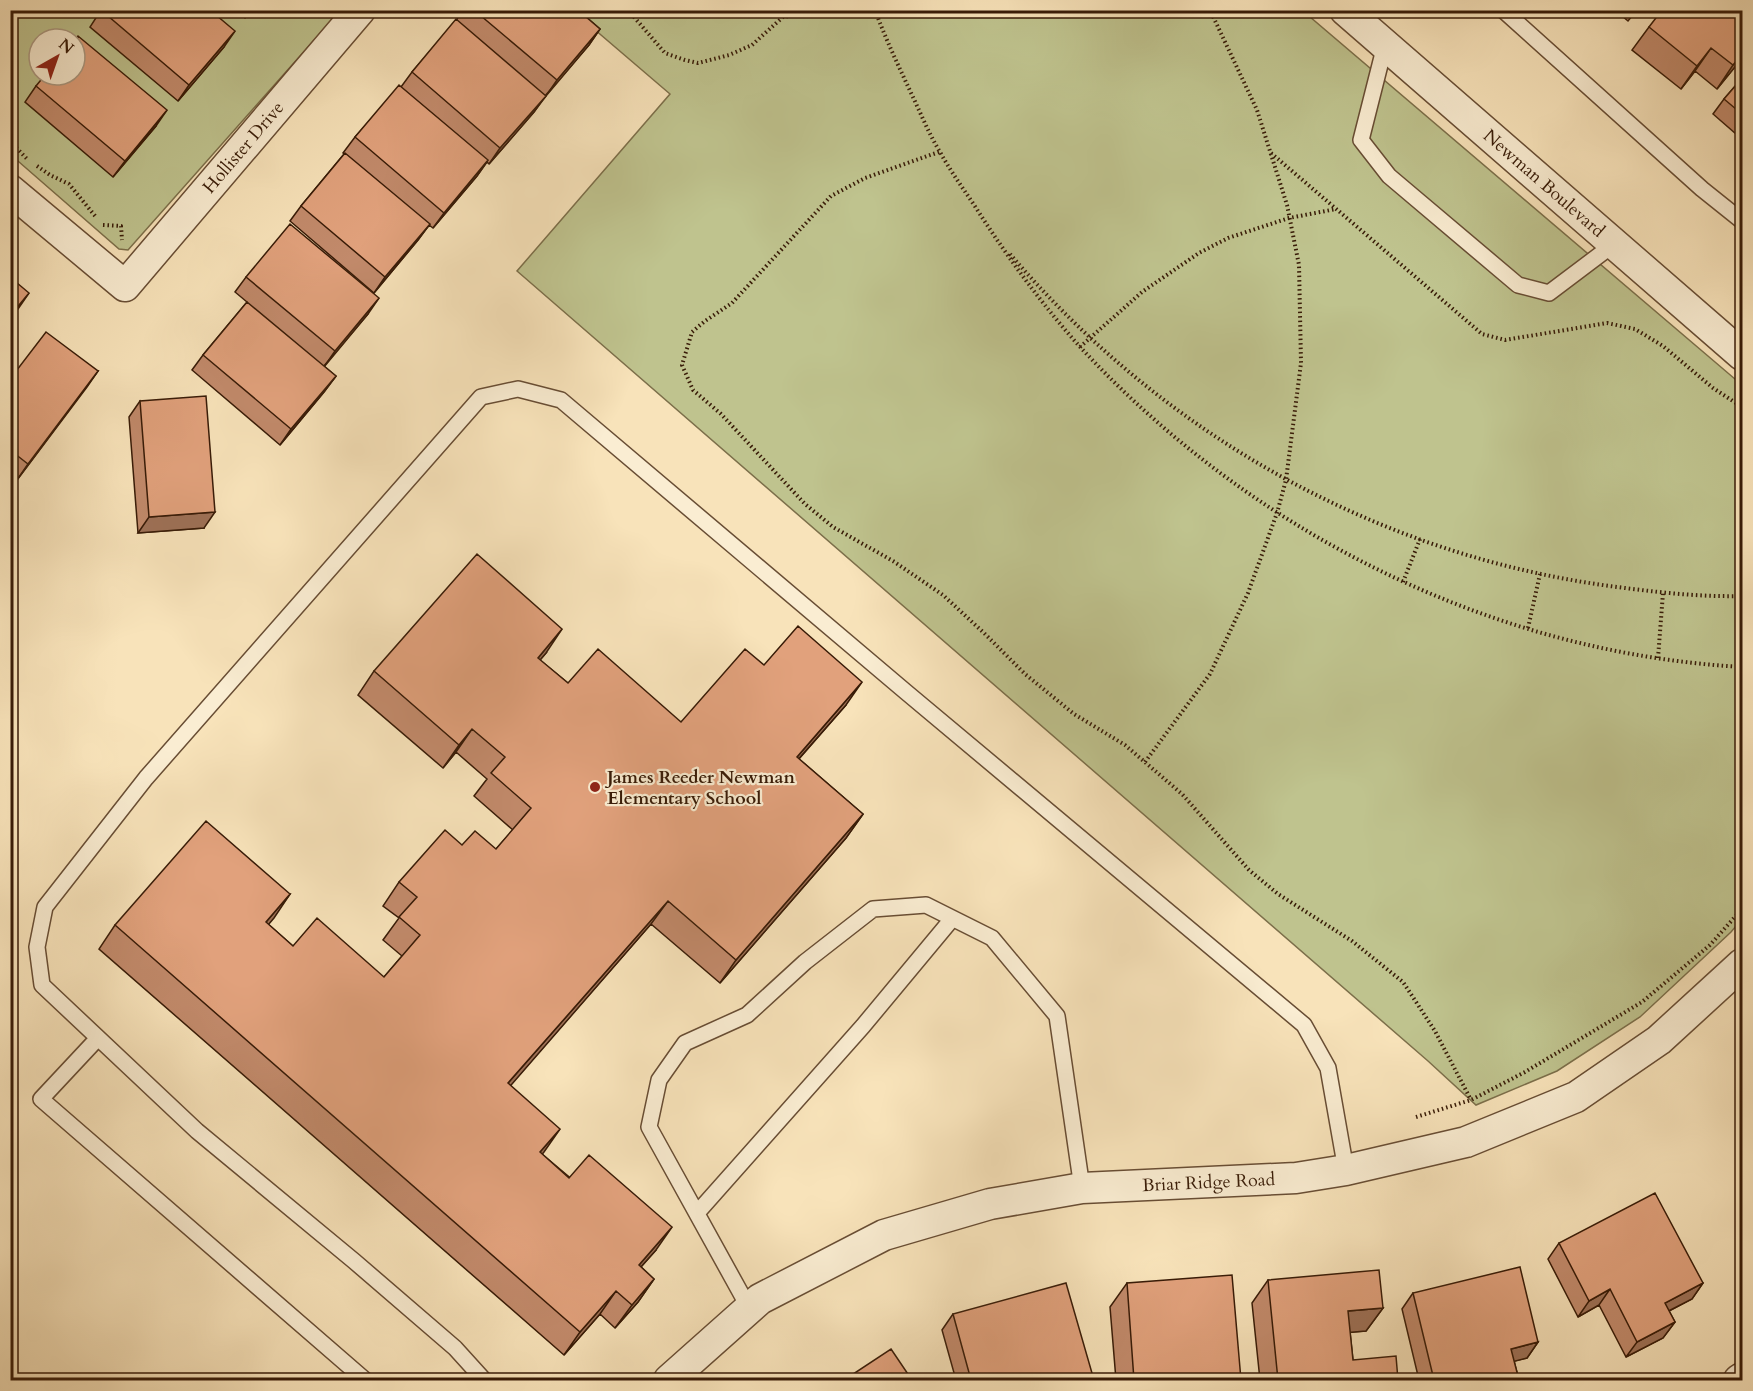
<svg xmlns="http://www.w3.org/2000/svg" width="1753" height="1391" font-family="Cardo,serif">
<rect width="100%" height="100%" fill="#f8e3ba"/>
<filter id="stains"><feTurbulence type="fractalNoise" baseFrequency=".00333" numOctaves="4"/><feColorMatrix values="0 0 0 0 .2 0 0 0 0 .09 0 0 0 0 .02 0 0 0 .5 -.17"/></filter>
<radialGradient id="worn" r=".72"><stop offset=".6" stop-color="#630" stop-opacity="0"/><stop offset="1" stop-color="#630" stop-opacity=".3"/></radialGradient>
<path fill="#bfc38e" stroke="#7c6f4a" stroke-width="1.5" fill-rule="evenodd" d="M11 11H340L128 250 119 249 11 155ZM39 39H75V75H39Z
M573 11H1303L1742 385V919L1731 932 1640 1017 1557 1071 1476 1105 1428 1061 517 271 670 94Z"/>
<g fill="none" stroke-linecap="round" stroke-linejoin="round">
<g stroke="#684d34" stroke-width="18">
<path id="service" d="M1503 10 1702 189 1742 221
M1385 45 1361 140 1389 176 1518 285 1549 293 1614 244
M98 1038 41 1099 365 1380
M697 1213 863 1026 952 919
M749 1308 649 1127 659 1080 685 1043 747 1015 805 962 873 909 926 905 992 938 1057 1016 1082 1188
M484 1380 455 1348 354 1261 197 1131 42 985 37 947 45 907 146 778 481 397 518 389 561 400 906 692 1304 1025 1328 1068 1346 1170"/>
</g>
<g stroke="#684d34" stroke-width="33">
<g id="minor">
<path id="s1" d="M1345 10 1742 355"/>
<path id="s2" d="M10 190 125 286 360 10"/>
<path id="s3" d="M669 1380 760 1299 884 1235 990 1204 1082 1188 1296 1178 1346 1170 1466 1142 1576 1097 1659 1040 1742 964"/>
<path d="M1739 1380 1742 1378"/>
</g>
</g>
<path stroke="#381b07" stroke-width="4" stroke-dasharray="1.5 3" stroke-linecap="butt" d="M628 10 665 53 685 60 698 63 729 55 752 45 783 17 829 10
M875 10C886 40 899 67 912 95 921 114 929 134 940 152 951 172 965 191 978 211 1009 259 1043 306 1082 349 1252 532 1491 653 1742 667
M10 141 28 160
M939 152 865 178 831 196 732 303 705 321 692 332 682 365 693 390 721 414 805 504 833 527 893 561 943 595 984 633 1025 674 1074 714 1125 745 1182 794 1249 870 1278 894 1352 941 1403 982 1435 1031 1471 1100
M1271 153 1482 334 1505 340 1607 323 1635 329 1663 346 1713 388 1742 407
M37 166 50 175 69 184 96 217
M103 225 121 226 122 240
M1010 254C1167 438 1384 559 1625 588 1664 593 1703 597 1742 596
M1080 347 1142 292 1199 253 1228 238 1289 218 1336 209
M1403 582 1420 539
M1528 628 1540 574
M1658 658 1663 593
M1145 762 1210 674 1248 593 1277 513 1286 480 1301 363 1299 265 1287 205 1257 110 1210 10
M1416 1117 1471 1100 1525 1072 1642 1002 1710 945 1742 909"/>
<use href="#service" stroke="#faedd2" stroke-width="15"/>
<use href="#minor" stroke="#faedd2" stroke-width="30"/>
</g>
<path fill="#c28a6b" stroke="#381b07" stroke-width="1.5" d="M101 10 224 47 178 101 90 27Z
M236 10H251L245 18Z
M462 10H578L600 29 589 45 545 96 534 112 489 164 487 162 477 176 433 228 429 225 418 240 374 293 290 221 301 206 344 154 343 153 355 137 401 87 412 72 456 21Z
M1615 10H1637L1628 21Z
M1743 10V57L1717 89 1695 71 1681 89 1632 50 1649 27Z
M1743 77V140L1713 114 1724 99Z
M36 86 156 126 113 177 25 102Z
M246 277 368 314 324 366 336 376 324 392 280 445 192 370 203 355 247 302 235 292Z
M98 371 17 480 10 475V379Z
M140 401 204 528 138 533 129 417Z
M546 653 540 660 568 683 681 722 764 665 846 705 799 759 863 814 846 838 720 983 651 924 510 1085 542 1154 656 1250 641 1267 654 1279 638 1302 615 1328 600 1314 564 1355 99 949 115 925 290 894 268 924 293 946 384 977 402 956 383 940 399 918 383 906 399 882 462 845 496 849 513 830 474 796 487 779 456 752 443 768 358 695 374 671Z
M1559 1243 1703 1283 1692 1299 1669 1311 1675 1322 1663 1338 1626 1357 1599 1305 1578 1317 1548 1259Z
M1268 1280 1383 1308 1366 1331 1350 1332 1353 1360 1398 1380H1260L1252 1303Z
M1127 1283 1241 1380H1116L1110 1307Z
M1413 1293 1538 1342 1527 1358 1514 1361 1519 1380H1419L1402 1309Z
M953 1314 1094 1380H956L942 1330Z"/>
<path fill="#9e7157" stroke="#381b07" stroke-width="1.5" d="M600 29 589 45 546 96 557 80Z
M235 31 224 47 178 101 189 85Z
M1711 48 1695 71 1681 89 1697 66Z
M1743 53V57L1717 89 1733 65Z
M546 96 534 112 489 164 500 148Z
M167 110 156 126 113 177 125 161Z
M488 160 477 176 433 228 444 213Z
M430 224 418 240 374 293 385 277Z
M29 293 18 309 10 318V316Z
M379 298 368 314 324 367 335 351Z
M98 371 87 387 17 480 28 464Z
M336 376 324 392 280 445 291 429Z
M215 512 204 528 138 533 149 517Z
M562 629 546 653 522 681 538 658Z
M862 682 846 705 780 780 797 757Z
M472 729 456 752 443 768 459 745Z
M863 814 846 838 720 983 736 960Z
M290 894 274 918 250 946 266 922Z
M668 901 651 924 492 1107 508 1083Z
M560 1129 544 1152 524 1175 540 1152Z
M672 1227 656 1250 622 1288 639 1265Z
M654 1279 638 1302 615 1328 632 1305Z
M1703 1283 1692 1299 1653 1319 1665 1303Z
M1610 1289 1599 1305 1578 1317 1589 1301Z
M616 1291 600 1314 564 1355 580 1332Z
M1383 1308 1366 1331 1331 1334 1348 1311Z
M1675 1322 1663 1338 1626 1357 1637 1342Z
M1538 1342 1527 1358 1500 1365 1511 1349Z"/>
<path fill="#e1a17c" stroke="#381b07" stroke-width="1.5" d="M101 10H210L235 31 189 85Z
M474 10H578L600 29 557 80Z
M1662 10H1743V53L1733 65 1711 48 1697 66 1649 27Z
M456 19 546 96 500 148 412 72Z
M78 36 167 110 125 161 36 86 45 75H75V40Z
M1743 77V115L1724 99Z
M399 85 488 160 444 213 355 137Z
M345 153 430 224 385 277 301 206Z
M290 224 379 298 335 351 246 277Z
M10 277 29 293 10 316Z
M247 302 336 376 291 429 203 355Z
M46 332 98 371 28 464 10 450V379Z
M206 396 215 512 149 517 140 401Z
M477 554 562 629 538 658 568 683 598 649 681 722 745 649 764 665 798 626 862 682 797 757 863 814 736 960 668 901 508 1083 560 1129 540 1152 569 1178 589 1155 672 1227 639 1265 654 1279 632 1305 616 1291 580 1332 115 925 206 821 290 894 266 922 293 946 317 918 384 977 420 935 399 917 417 897 399 882 445 830 462 845 475 831 496 849 531 808 491 773 505 757 472 729 459 745 374 671Z
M1655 1193 1703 1283 1665 1303 1675 1322 1637 1342 1610 1289 1589 1301 1559 1243Z
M1520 1267 1538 1342 1511 1349 1519 1380H1434L1413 1293Z
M1379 1270 1383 1308 1348 1311 1353 1360 1396 1356 1398 1380H1278L1268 1280Z
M1232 1275 1241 1380H1134L1127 1283Z
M1066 1283 1094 1380H971L953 1314Z
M891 1349 912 1380H844Z"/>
<circle fill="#8f2418" stroke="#faedd2" stroke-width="2" cx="595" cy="787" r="6"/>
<g text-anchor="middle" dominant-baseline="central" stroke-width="4.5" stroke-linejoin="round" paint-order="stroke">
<g font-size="18" fill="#381b07" stroke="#faedd2">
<text stroke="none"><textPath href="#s2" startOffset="332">Hollister Drive</textPath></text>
<text stroke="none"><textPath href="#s1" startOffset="264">Newman Boulevard</textPath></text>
<text stroke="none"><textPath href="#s3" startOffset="592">Briar Ridge Road</textPath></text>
</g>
<g font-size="18" font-weight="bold" fill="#381b07" stroke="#faedd2" text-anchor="start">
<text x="607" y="777">James Reeder Newman<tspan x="607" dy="21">Elementary School</tspan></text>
</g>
</g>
<rect width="1753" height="1391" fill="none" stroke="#f8e3ba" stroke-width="36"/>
<rect x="12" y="12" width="1729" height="1367" fill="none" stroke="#381b07" stroke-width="3"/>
<rect x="18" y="18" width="1717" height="1355" fill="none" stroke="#381b07" stroke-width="1.5"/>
<g transform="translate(57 57) rotate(40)"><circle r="28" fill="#faedd2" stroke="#ac9981" stroke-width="1.5"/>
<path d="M0-4.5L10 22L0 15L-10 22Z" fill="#8f2418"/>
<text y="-9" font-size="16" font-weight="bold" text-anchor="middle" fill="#381b07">N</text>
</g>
<rect width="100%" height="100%" filter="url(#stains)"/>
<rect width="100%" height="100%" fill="url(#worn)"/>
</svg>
